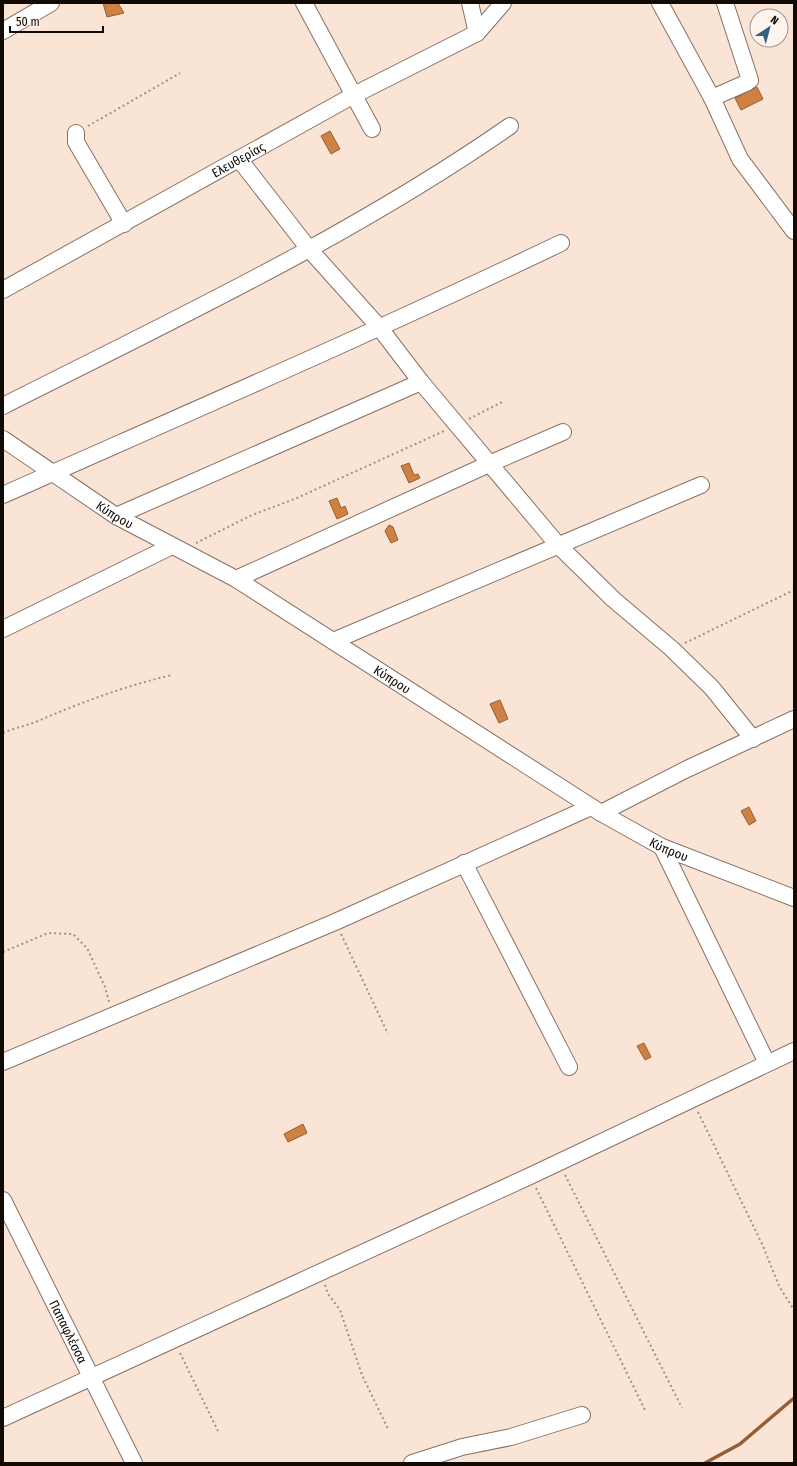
<svg xmlns="http://www.w3.org/2000/svg" width="797" height="1466" font-family="'Fira Sans Condensed',sans-serif">
<rect width="100%" height="100%" fill="#fae4d5"/>
<path fill="#cf8043" stroke="#965d30" d="M103 3H118L124 13 107 17Z
M757 87 763 99 741 110 735 98Z
M330 131 340 149 331 154 321 136Z
M409 463 414 475 418 474 420 478 409 483 401 466Z
M337 498 341 508 345 506 348 514 337 519 329 501Z
M389 525 393 527 398 540 391 543 385 531Z
M500 700 508 719 499 723 490 704Z
M749 807 756 821 749 825 741 811Z
M644 1043 651 1057 645 1060 637 1046Z
M303 1124 307 1133 288 1142 284 1134Z"/>
<g fill="none" stroke-linecap="round" stroke-linejoin="round">
<path stroke="#965d30" stroke-width="3.5" d="M705 1463 740 1444 794 1398"/>
<g stroke="#867265" stroke-width="18">
<g id="minor">
<path d="M304 3 372 129"/>
<path d="M470 3 477 33"/>
<path d="M660 3 712 98 740 159 794 231"/>
<path d="M3 31 51 3"/>
<path d="M712 98 746 83 750 80 725 3"/>
<path d="M76 133V142L124 224"/>
<path d="M239 159 309 249 379 327 421 382 558 545 613 599 672 649 712 688 753 739"/>
<path id="s1" d="M3 290 354 95 477 33 503 3"/>
<path d="M3 406C175 319 352 236 510 126"/>
<path id="s2" d="M3 439 116 516 236 579 601 813 662 847 794 898"/>
<path d="M3 495C190 412 377 331 561 243"/>
<path d="M116 516 421 382"/>
<path d="M236 579 489 464 563 432"/>
<path d="M3 629 172 546"/>
<path d="M333 641 701 485"/>
<path d="M601 813 687 769 794 719"/>
<path d="M662 847 767 1063"/>
<path d="M464 863 569 1067"/>
<path d="M3 1062 335 922 591 807"/>
<path id="s3" d="M3 1200 134 1463"/>
<path d="M3 1418 530 1176 794 1051"/>
<path d="M412 1463 462 1447 511 1437 582 1415"/>
</g>
</g>
<path stroke="#a09085" stroke-width="2" stroke-dasharray="2 3" stroke-linecap="butt" d="M88 126 180 73
M469 419 504 401
M196 543 252 515 297 498 444 431
M685 643 794 590
M3 733C14 728 26 726 38 721 82 702 125 686 172 675
M341 934 388 1034
M3 952 48 933 73 934 87 948 105 987 109 1002
M698 1112 763 1246 779 1286 794 1310
M565 1175 682 1408
M536 1188 646 1412
M325 1285 328 1294 340 1310 362 1375 388 1429
M180 1353 218 1431"/>
<use href="#minor" stroke="#fff" stroke-width="16"/>
</g>
<g text-anchor="middle" dominant-baseline="central" stroke-width="4" stroke-linejoin="round" paint-order="stroke">
<g font-size="13" fill="#110a05" stroke="#fdf4ee">
<text stroke="none"><textPath href="#s1" startOffset="269">Ελευθερίας</textPath></text>
<text stroke="none"><textPath href="#s2" startOffset="135">Κύπρου</textPath></text>
<text stroke="none"><textPath href="#s2" startOffset="458">Κύπρου</textPath></text>
<text stroke="none"><textPath href="#s2" startOffset="783">Κύπρου</textPath></text>
<text stroke="none"><textPath href="#s3" startOffset="147">Παπαφλέσσα</textPath></text>
</g>
</g>
<rect width="797" height="1466" fill="none" stroke="#110a05" stroke-width="8"/>
<g transform="translate(769 28) rotate(36)"><circle r="19" fill="#fdf4ee" stroke="#9f9691"/>
<path d="M0-3L7 15L0 10L-7 15Z" fill="#316380"/>
<text y="-6" font-size="11" font-weight="bold" text-anchor="middle" fill="#110a05">N</text>
</g>
<path d="M10 26v6h93v-6" fill="none" stroke="#110a05" stroke-width="2"/>
<text x="16" y="26" font-size="12" fill="#110a05" stroke="#fdf4ee" stroke-width="3" paint-order="stroke">50 m</text>
</svg>
